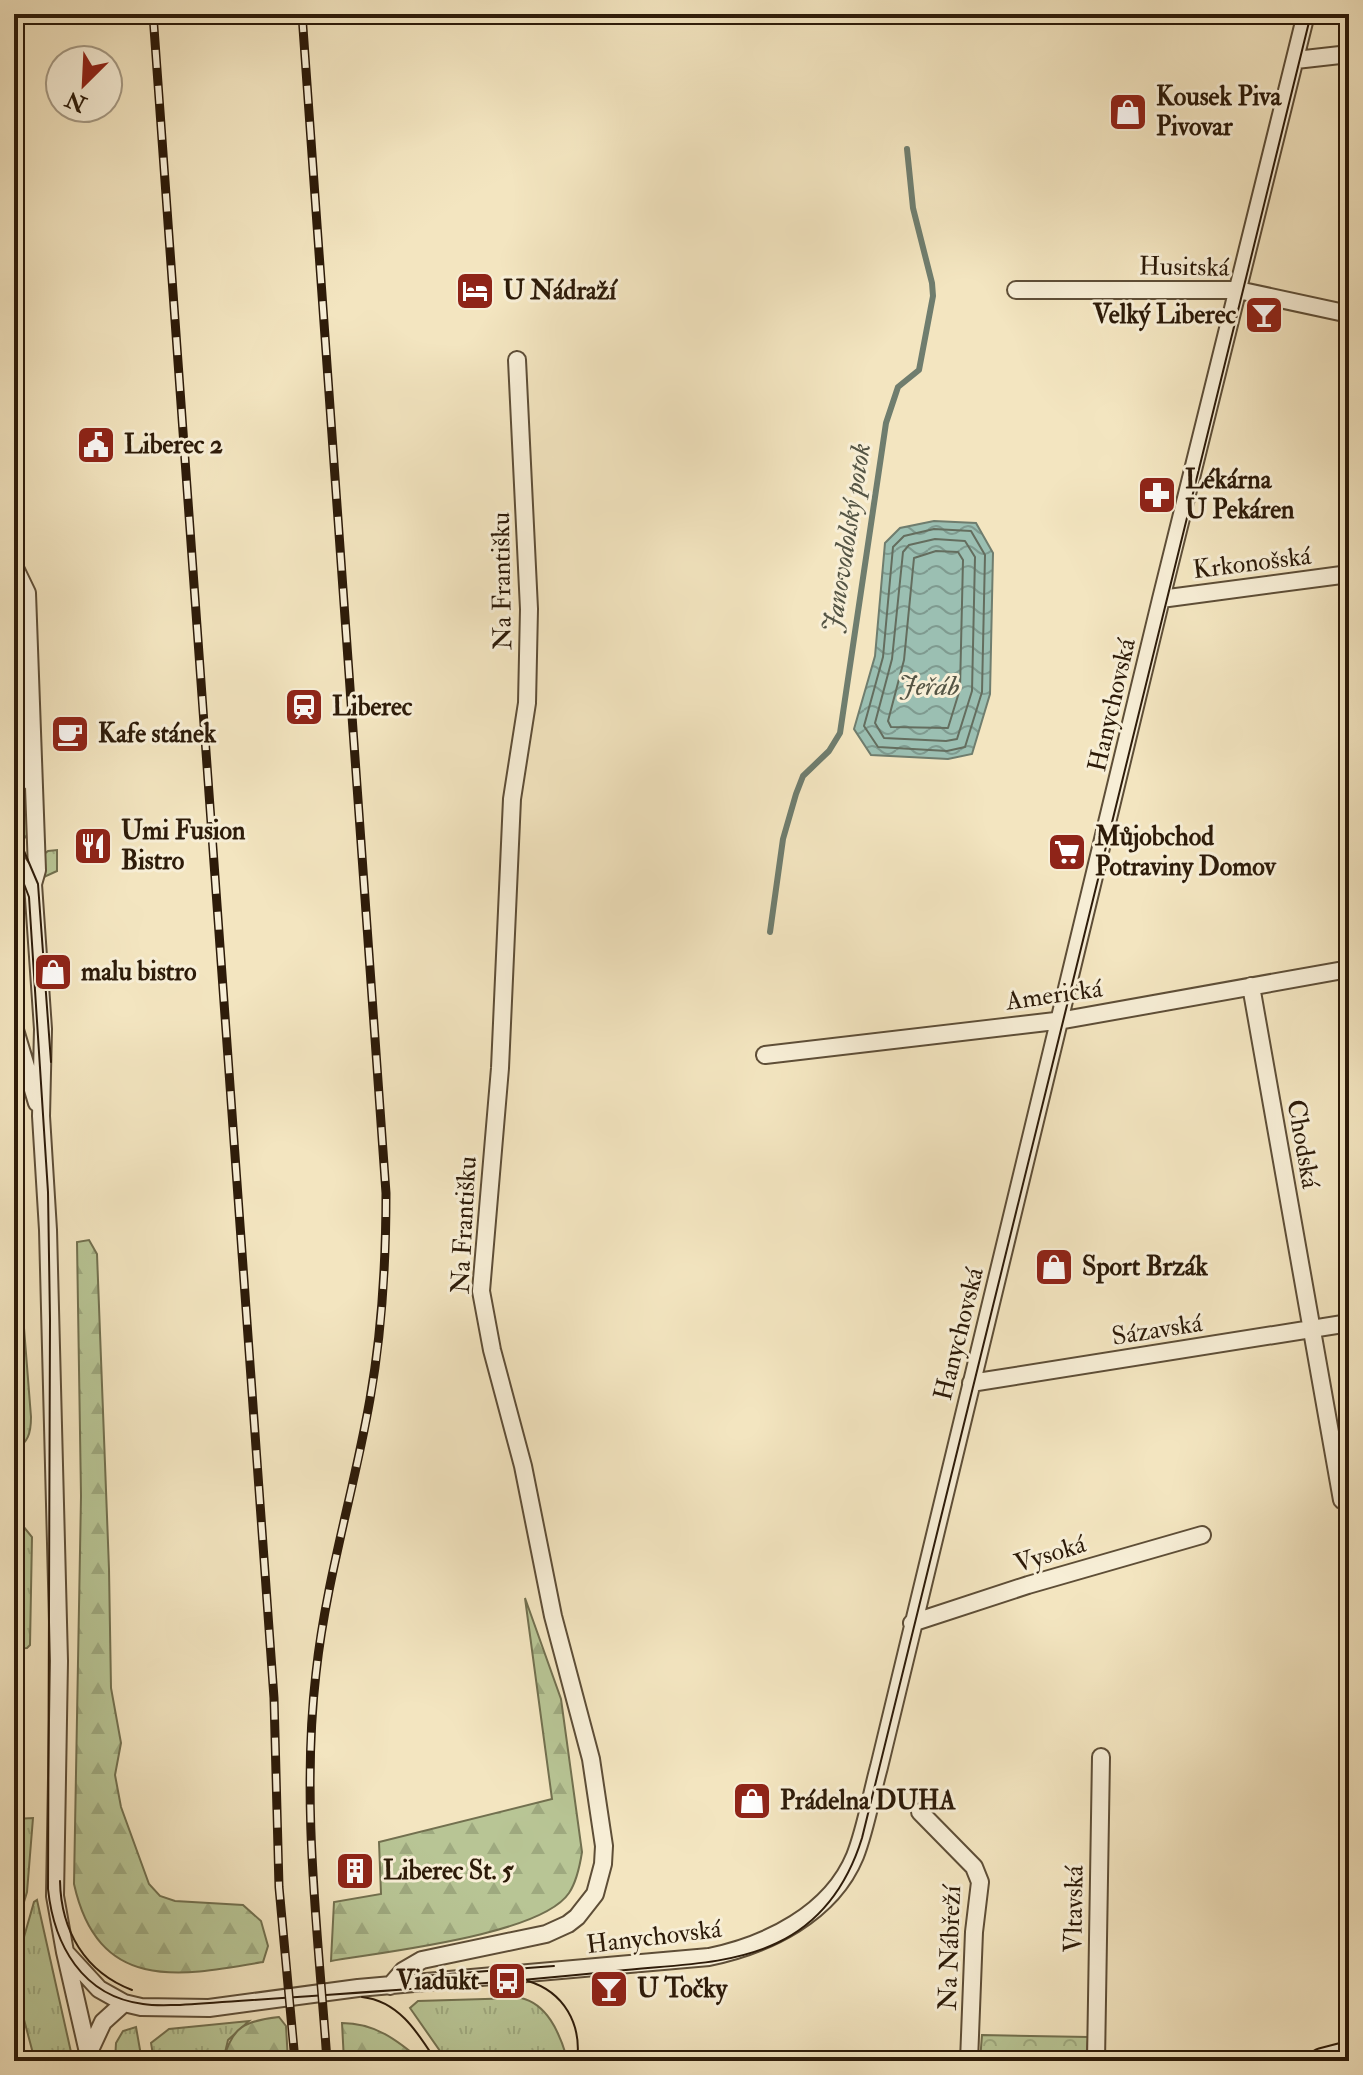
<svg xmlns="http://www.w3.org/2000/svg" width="1363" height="2075" font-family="'IM FELL Double Pica',serif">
<defs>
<pattern id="grass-tufts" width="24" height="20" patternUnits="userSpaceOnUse" patternTransform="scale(2)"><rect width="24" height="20" fill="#b8c595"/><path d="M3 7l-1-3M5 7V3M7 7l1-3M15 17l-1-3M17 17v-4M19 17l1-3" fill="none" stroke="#9ea97f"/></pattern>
<pattern id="forest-firs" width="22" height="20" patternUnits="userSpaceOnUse" patternTransform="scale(2)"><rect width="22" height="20" fill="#b8c595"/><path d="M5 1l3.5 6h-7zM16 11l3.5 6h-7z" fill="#9ea97f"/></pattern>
<pattern id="park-crowns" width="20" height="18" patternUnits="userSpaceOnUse" patternTransform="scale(2)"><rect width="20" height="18" fill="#b8c595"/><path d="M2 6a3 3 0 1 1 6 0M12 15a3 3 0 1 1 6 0" fill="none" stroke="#9ea97f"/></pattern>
<pattern id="water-waves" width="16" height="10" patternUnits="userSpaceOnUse" patternTransform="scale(2)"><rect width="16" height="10" fill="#9bbfb2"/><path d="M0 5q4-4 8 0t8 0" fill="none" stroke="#7f9a8f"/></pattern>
</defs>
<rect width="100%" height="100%" fill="#f3e5c0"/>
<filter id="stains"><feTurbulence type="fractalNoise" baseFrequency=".0025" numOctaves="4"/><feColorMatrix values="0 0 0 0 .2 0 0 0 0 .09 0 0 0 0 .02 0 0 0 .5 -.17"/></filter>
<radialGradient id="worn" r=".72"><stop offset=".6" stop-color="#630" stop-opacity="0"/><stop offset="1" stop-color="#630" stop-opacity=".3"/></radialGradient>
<path fill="url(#grass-tufts)" stroke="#72704f" stroke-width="2" d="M16 799 27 816 28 840 15 823Z
M57 850V871L44 877 43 855 48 851Z
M14 1239H17L31 1417C31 1434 28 1442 14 1452Z
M23 1526 32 1537 30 1645 27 1648 14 1649V1534Z
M33 1818 27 1892 14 1935V1819Z
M37 1900 73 2061H35L14 1982V1972L34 1902Z
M521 1998C547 2004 559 2032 566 2055L563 2061H447L410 2008 418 2001Z
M249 2021 228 2040 223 2061H154L151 2043 169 2029Z
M136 2027 142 2061H115L116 2043 123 2031Z"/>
<path fill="url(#forest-firs)" stroke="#72704f" stroke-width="2" d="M89 1240 97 1254 109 1569 111 1688 121 1743 115 1775 121 1807 149 1884 160 1896 175 1901 243 1905 261 1921 268 1946 263 1962C178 1977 98 1992 74 1884L81 1496 77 1242Z
M525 1598 561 1699 582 1852C580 1865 577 1881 569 1893 541 1935 383 1952 331 1961L334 1902 381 1894 379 1842 552 1799Z
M279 2017 286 2026 288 2061H223C232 2026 245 2021 279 2017Z
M342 2023C375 2023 397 2040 422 2061H344Z"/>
<path fill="url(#park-crowns)" stroke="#72704f" stroke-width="2" d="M982 2035 1088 2037 1086 2061H980Z"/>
<path fill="url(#water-waves)" stroke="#6f7d6e" stroke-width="2" d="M934 521 976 523 993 553 990 694 972 754 948 759 871 755 854 729 875 656 885 543 900 528Z"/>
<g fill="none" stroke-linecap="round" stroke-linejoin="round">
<path stroke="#646d5e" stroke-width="2" d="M934 529 971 531 985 555 982 692 965 747 947 751 878 747 864 726 883 657 893 547 904 536Z
M935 539 965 541 975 557 972 691 957 739 946 741 884 738 875 723 892 659 903 552 909 545Z
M936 551 958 552 963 560 960 689 948 728 891 727 888 721 904 660 914 558Z"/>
<path stroke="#6f7d6e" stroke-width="6" d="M770 932 783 839 796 794 803 776 829 751 840 733 886 423 898 387 919 370 933 296 932 283 913 208 907 149"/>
<g stroke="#5e4e37" stroke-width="20">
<path id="street" d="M1296 60 1349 54
M1016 290H1238L1349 314
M14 566 27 593 37 870 33 884 43 1029 41 1116 48 1230 59 1661 55 1896 65 1952 90 2061
M1161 599 1349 574
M14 788 25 777 32 762
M14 857 33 884
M1251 986 1342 1500
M14 1013 15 1030 37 1103
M765 1055 1064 1020 1349 969
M971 1383 1349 1323
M912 1623 1028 1585 1202 1535
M920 1812 974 1867 980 1882 974 1932 969 2061
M65 1952 99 1989 124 2003 141 2007 209 2008 358 1988 709 1957C767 1945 831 1914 855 1856 866 1828 871 1796 879 1767L1161 599 1306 14
M390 1986 403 1971 422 1960 546 1934 568 1924 577 1917 595 1894 603 1864 604 1846 591 1759 553 1616 523 1466 492 1350 481 1291 500 1068 512 799 527 703 529 609 517 360
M89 2052 103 2022 124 2003
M1096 2061 1101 1757"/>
</g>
<g stroke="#2d1b09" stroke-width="28">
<path id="secondary" d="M1322 2061 1349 2054"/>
</g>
<use href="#street" stroke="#f7eed6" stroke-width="16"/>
<use href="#secondary" stroke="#f7eed6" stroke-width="24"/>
<path stroke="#2d1b09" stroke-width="2" d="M14 837 24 851 38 884 51 1062
M14 858 29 897 48 1192 50 1320 48 1889C54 1945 82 1996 143 2004 155 2006 168 2005 180 2005 326 1995 472 1986 616 1971 669 1965 729 1966 777 1943 821 1922 848 1883 862 1838L1311 14
M60 1881C61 1931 85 1972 132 1990
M423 1976 554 1966
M528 1981C564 1992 582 2024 577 2061
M362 1997C399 2001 418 2033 436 2061"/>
<g stroke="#2d1b09" stroke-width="9">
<path id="rail" d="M153 14 274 1698 279 1887 295 2061
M302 14 386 1193C386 1262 382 1331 370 1399 354 1491 326 1580 316 1673 301 1802 318 1932 327 2061"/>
</g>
<use href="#rail" stroke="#f7eed6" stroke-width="6" stroke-dasharray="18" stroke-linecap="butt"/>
</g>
<defs>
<g id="shop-square" transform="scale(2)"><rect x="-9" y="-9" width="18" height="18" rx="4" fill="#8f2418" stroke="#f7eed6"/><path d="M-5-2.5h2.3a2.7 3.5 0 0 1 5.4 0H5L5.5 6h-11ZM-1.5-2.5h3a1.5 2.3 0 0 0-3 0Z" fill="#fff"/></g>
<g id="hotel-square" transform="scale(2)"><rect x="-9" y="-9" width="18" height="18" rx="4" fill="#8f2418" stroke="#f7eed6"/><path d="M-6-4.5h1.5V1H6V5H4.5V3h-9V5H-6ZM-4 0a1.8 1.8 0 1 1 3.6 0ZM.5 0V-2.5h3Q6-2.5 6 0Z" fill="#fff"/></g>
<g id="bar-square" transform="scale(2)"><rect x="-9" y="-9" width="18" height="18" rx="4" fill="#8f2418" stroke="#f7eed6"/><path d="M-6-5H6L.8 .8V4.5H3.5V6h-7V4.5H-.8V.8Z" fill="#fff"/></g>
<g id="civic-square" transform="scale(2)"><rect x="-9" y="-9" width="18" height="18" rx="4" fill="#8f2418" stroke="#f7eed6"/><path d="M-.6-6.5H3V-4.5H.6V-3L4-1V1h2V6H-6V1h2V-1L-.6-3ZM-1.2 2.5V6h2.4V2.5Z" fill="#fff"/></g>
<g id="pharmacy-square" transform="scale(2)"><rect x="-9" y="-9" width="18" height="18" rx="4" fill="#8f2418" stroke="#f7eed6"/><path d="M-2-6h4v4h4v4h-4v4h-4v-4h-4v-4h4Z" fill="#fff"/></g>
<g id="station-square" transform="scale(2)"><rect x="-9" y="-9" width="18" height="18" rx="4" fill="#8f2418" stroke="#f7eed6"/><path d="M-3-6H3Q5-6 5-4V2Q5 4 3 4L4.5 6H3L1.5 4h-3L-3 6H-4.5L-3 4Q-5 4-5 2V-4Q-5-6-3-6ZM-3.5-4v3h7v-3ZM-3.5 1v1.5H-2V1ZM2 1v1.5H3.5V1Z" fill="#fff"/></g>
<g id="cafe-square" transform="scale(2)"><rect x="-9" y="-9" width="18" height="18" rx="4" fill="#8f2418" stroke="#f7eed6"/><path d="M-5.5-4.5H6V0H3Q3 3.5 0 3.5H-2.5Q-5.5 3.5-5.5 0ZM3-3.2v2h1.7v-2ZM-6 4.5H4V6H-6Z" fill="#fff"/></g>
<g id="restaurant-square" transform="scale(2)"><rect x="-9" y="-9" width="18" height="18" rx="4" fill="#8f2418" stroke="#f7eed6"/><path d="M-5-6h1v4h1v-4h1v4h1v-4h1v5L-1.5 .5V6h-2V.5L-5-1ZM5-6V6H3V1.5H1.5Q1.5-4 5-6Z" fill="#fff"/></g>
<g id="supermarket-square" transform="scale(2)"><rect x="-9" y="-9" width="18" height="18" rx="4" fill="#8f2418" stroke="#f7eed6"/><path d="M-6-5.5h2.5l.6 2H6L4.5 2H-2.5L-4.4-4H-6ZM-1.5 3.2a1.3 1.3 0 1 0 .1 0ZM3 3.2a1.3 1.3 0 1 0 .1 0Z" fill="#fff"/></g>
<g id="building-square" transform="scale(2)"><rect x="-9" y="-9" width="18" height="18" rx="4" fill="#8f2418" stroke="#f7eed6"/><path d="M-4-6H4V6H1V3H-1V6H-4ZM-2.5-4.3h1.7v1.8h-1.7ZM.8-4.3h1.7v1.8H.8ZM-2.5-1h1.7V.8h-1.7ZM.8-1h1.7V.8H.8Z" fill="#fff"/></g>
<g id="bus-square" transform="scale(2)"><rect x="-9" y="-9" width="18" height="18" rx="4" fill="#8f2418" stroke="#f7eed6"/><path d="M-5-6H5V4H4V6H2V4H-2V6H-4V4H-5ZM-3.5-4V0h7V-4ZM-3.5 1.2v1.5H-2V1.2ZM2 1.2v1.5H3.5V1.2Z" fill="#fff"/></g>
</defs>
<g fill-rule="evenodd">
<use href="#shop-square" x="1128" y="112"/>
<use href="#hotel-square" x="475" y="291"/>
<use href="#bar-square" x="1264" y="315"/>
<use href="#civic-square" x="96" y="445"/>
<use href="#pharmacy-square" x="1157" y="495"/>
<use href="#station-square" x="304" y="707"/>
<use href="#cafe-square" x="70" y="734"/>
<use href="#restaurant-square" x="93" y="846"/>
<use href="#supermarket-square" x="1067" y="852"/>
<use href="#shop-square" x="53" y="972"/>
<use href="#shop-square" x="1054" y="1267"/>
<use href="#shop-square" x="752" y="1801"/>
<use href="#building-square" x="355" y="1871"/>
<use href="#bus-square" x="507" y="1981"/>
<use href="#bar-square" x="609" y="1989"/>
</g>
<g text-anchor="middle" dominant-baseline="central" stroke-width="6" stroke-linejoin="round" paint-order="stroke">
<g font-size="26" font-weight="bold" fill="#2d1b09" stroke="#f7eed6" text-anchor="start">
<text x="1156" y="97">Kousek Piva<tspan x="1156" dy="30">Pivovar</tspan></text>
<text x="503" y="291">U Nádraží</text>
<text x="1236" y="315" text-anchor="end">Velký Liberec</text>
<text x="124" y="445">Liberec 2</text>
<text x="1185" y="480">Lékárna<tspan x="1185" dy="30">U Pekáren</tspan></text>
<text x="332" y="707">Liberec</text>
<text x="98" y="734">Kafe stánek</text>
<text x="121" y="831">Umi Fusion<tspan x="121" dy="30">Bistro</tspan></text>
<text x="1095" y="837">Můjobchod<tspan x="1095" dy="30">Potraviny Domov</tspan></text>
<text x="81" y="972">malu bistro</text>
<text x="1082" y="1267">Sport Brzák</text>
<text x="780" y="1801">Prádelna DUHA</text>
<text x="383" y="1871">Liberec St. 5</text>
<text x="479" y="1981" text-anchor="end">Viadukt</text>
<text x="637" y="1989">U Točky</text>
</g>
<g font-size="26" fill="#2d1b09" stroke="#f7eed6">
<text transform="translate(1184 267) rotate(1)">Husitská</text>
<text transform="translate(1252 563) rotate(-7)">Krkonošská</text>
<text transform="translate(502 581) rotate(-91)">Na Františku</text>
<text transform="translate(1112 705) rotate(-77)">Hanychovská</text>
<text transform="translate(1054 995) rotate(-8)">Americká</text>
<text transform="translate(1303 1144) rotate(80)">Chodská</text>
<text transform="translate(464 1225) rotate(-87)">Na Františku</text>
<text transform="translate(1157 1330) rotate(-9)">Sázavská</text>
<text transform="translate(959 1334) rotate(-76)">Hanychovská</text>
<text transform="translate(1050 1554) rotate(-17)">Vysoká</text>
<text transform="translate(1074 1909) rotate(-89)">Vltavská</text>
<text transform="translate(654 1937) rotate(-7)">Hanychovská</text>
<text transform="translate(950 1948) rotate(-88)">Na Nábřeží</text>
</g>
<g font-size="28" font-style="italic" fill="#545444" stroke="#f7eed6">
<text transform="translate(847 538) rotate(-81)">Janovodolský potok</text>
<text x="929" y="686">Jeřáb</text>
</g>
</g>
<rect width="1363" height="2075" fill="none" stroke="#f3e5c0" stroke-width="48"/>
<rect x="16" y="16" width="1331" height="2043" fill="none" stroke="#2d1b09" stroke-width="4"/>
<rect x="24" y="24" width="1315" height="2027" fill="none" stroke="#2d1b09" stroke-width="2"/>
<g transform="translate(84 84) rotate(204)"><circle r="38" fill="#f7eed6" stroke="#a69a84" stroke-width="2"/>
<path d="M0-6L14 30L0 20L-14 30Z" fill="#8f2418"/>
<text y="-12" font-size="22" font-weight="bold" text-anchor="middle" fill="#2d1b09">N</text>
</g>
<rect width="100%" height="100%" filter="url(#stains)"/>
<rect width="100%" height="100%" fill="url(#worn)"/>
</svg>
